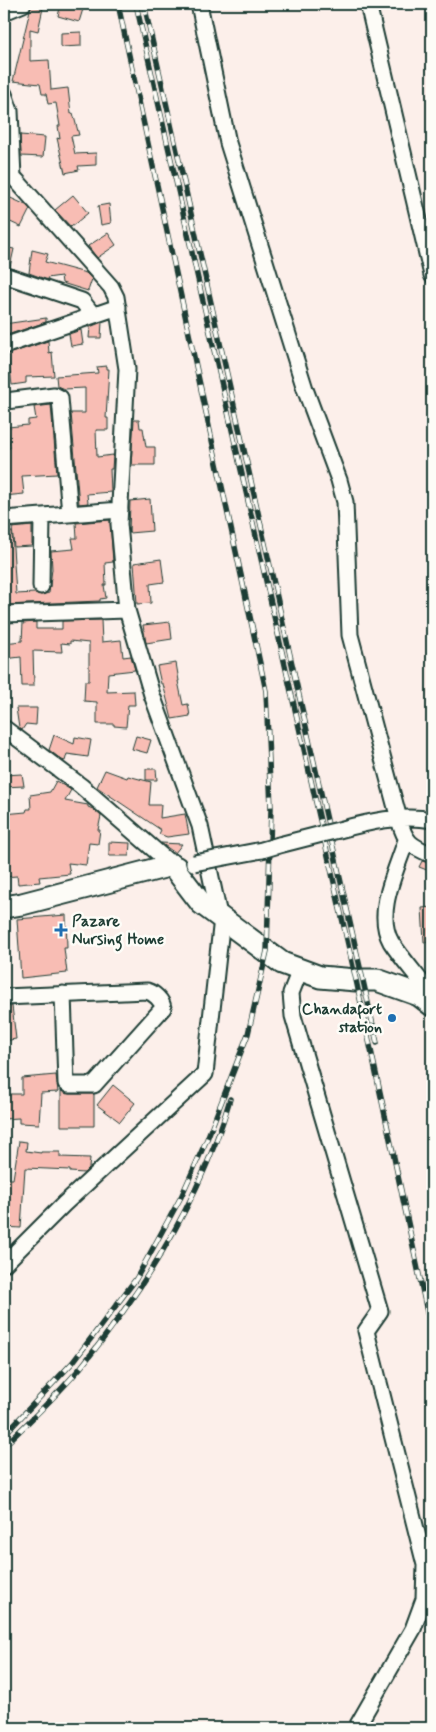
<svg xmlns="http://www.w3.org/2000/svg" width="436" height="1732" font-family="Mynerve,sans-serif">
<rect width="100%" height="100%" fill="#fcefea"/>
<filter id="ink" filterUnits="userSpaceOnUse"><feTurbulence type="fractalNoise" baseFrequency=".02" numOctaves="2"/><feDisplacementMap in="SourceGraphic" scale="10" xChannelSelector="R" yChannelSelector="G"/><feConvolveMatrix kernelMatrix="1 2 1 2 8 2 1 2 1" color-interpolation-filters="sRGB"/></filter>
<g filter="url(#ink)">
<path fill="#f8bdb4" stroke="#1f3d34" d="M61 4 83 9 79 22 58 16Z
M32 6 43 8 38 31 30 29V61L49 60 51 90 68 88 71 114 73 113 79 135 71 136 75 154 96 153V165L78 166 79 170 65 173 57 138 60 139 58 126H60L56 103 48 104 46 94H42L40 84 13 81 30 10Z
M81 32V46L61 47V33Z
M20 135 45 137 43 157 21 156Z
M4 195 26 205 30 209 21 227 4 219Z
M73 195 88 213 71 227 55 210Z
M109 204 111 223 101 225 98 206Z
M108 233 116 245 97 258 88 246Z
M4 247 14 249 10 267 4 266Z
M32 250 48 254 45 262 86 273 92 279 88 291 62 283 61 276 47 278 48 280 29 273Z
M46 318V322L4 336V324Z
M102 322 101 338H89L90 327Z
M81 330 83 344 71 346 69 334Z
M48 341 49 353 52 352 54 376 26 377V383L12 385 8 354Z
M107 366V369H109L106 418H108V430H96L97 457 113 455 112 469H110L111 492 87 494 88 503 79 504 71 413H85V388L64 389 57 386 56 376 98 373 97 367Z
M51 405 57 474 22 476 24 494 4 496V449L10 448 8 427 28 425V420L36 419 34 407Z
M134 420H139L140 428H143L146 447H155V465H131Z
M150 499 152 531 129 533 130 501Z
M110 520 113 562 105 563 106 585H104L106 598 100 599V601L4 605V532H12L16 594 35 593 41 595 49 593 52 569 51 551 74 549 72 538H77L76 523Z
M32 526V546L14 547 12 528Z
M161 559 164 582 150 584 151 603 137 604 134 563Z
M101 620 102 642 121 640 123 657 131 656 135 670 108 673 107 692 134 691 135 705H128L126 727 114 726V724H97V702L84 701 85 681H89V643L70 641V644L61 643 62 652 33 651 34 686H22L21 657 4 659V643L22 641 23 623 36 622V629H62V621Z
M170 622 172 639 146 643 143 625Z
M176 663 179 681H178L183 705 188 704 190 716 172 719 163 684H161L157 666Z
M16 708H37L36 725 26 724 22 730 19 728Z
M54 735 74 744 75 737 91 740 88 757 67 754 65 761 62 760 49 750Z
M136 736 151 740 147 753 132 749Z
M146 769H156L157 780H146Z
M105 770 127 778 128 776 151 782 149 805H161L160 818 185 814 189 834 167 837 159 834 161 830 97 787Z
M22 774 24 786 4 787V775Z
M56 781 71 790 65 801 88 805V807L93 809 101 816 98 830H100L98 844 89 843 86 865 68 863 70 874 39 877 40 882 18 884 17 876 4 877V814L26 812 27 809H31L30 795 50 792Z
M109 842 130 843 129 856H109Z
M161 843 182 844 175 853Z
M422 861 432 864V872L419 867Z
M432 907V942H424L422 908Z
M66 915 67 948H64L67 973 21 978 17 919Z
M4 1006H12L16 1039 4 1041Z
M56 1075 58 1092 41 1093 39 1124 19 1123V1118L4 1119V1094H22V1078Z
M113 1085 135 1103 120 1122 97 1105Z
M61 1091 69 1094H94V1126H61Z
M19 1141 27 1142 26 1151 41 1153V1152H60V1157L90 1158 89 1168 84 1173 70 1172V1170L25 1168 21 1228 4 1227 7 1179H13Z"/>
<g fill="none" stroke-linecap="round" stroke-linejoin="round">
<g stroke="#1f3d34" stroke-width="19">
<path id="street" d="M199 4 228 143 305 389 339 480 345 502 350 635 399 819C405 843 411 846 432 855
M368 4 432 275
M4 12 23 4
M4 94 10 111 13 177
M4 175 13 177 17 181 111 287 116 297 127 369 119 524 127 610 152 695 200 826 219 915
M4 275 82 301 93 315
M4 346 118 307
M6 401 54 395 60 398 70 514
M4 519 120 510
M41 586 42 516
M4 614 127 610
M4 728 81 786 172 865H178
M339 830C368 822 402 814 432 820
M406 840C397 870 374 912 391 942 402 959 417 975 429 992
M279 845 322 834
M215 859 262 850
M300 970 291 993 293 1016 380 1311 366 1331 425 1565 424 1599 413 1629 356 1728
M4 997 147 991C154 993 162 1000 163 1008L94 1085H69L66 1083 63 994
M4 1264 64 1204 205 1074 222 918"/>
</g>
<g stroke="#1f3d34" stroke-width="25">
<path id="secondary" d="M4 907 22 904 172 865 201 903 282 963 320 977 356 980H377L419 995 432 1005"/>
</g>
<use href="#street" stroke="#fdfcf7" stroke-width="15"/>
<use href="#secondary" stroke="#fdfcf7" stroke-width="21"/>
<g stroke="#1f3d34" stroke-width="5.5">
<path id="rail" d="M136 4 356 980 432 1335
M144 4 377 1043
M4 1435 73 1362 136 1279 181 1197 207 1139 248 1034 267 951 271 808 266 691 118 4
M4 1446C29 1422 59 1393 81 1367 145 1288 202 1196 230 1099"/>
</g>
<use href="#rail" stroke="#fdfcf7" stroke-width="4" stroke-dasharray="11" stroke-linecap="butt"/>
<g stroke="#1f3d34" stroke-width="19" stroke-linecap="butt">
<path id="street-bridge" d="M322 834 339 830
M262 850 279 845
M194 863 215 859"/>
</g>
<use href="#street-bridge" stroke="#fdfcf7" stroke-width="15"/>
</g>
</g>
<g fill="#1f6fb2" stroke="#fdfcf7" stroke-width="2">
<path d="M58.5 922.5h5v5h5v5h-5v5h-5v-5h-5v-5h5z"/>
<circle cx="392" cy="1018" r="5"/>
</g>
<g text-anchor="middle" dominant-baseline="central" stroke-width="5" stroke-linejoin="round" paint-order="stroke">
<g font-size="16" font-weight="bold" fill="#1f3d34" stroke="#fdfcf7" text-anchor="start">
<text x="72" y="921">Pazare<tspan x="72" dy="18">Nursing Home</tspan></text>
<text x="382" y="1009" text-anchor="end">Chandafort<tspan x="382" dy="18">station</tspan></text>
</g>
</g>
<rect width="436" height="1732" fill="none" stroke="#fdfcf7" stroke-width="20"/>
<rect x="10" y="10" width="416" height="1712" fill="none" stroke="#1f3d34" stroke-width="2" filter="url(#ink)"/>
</svg>
